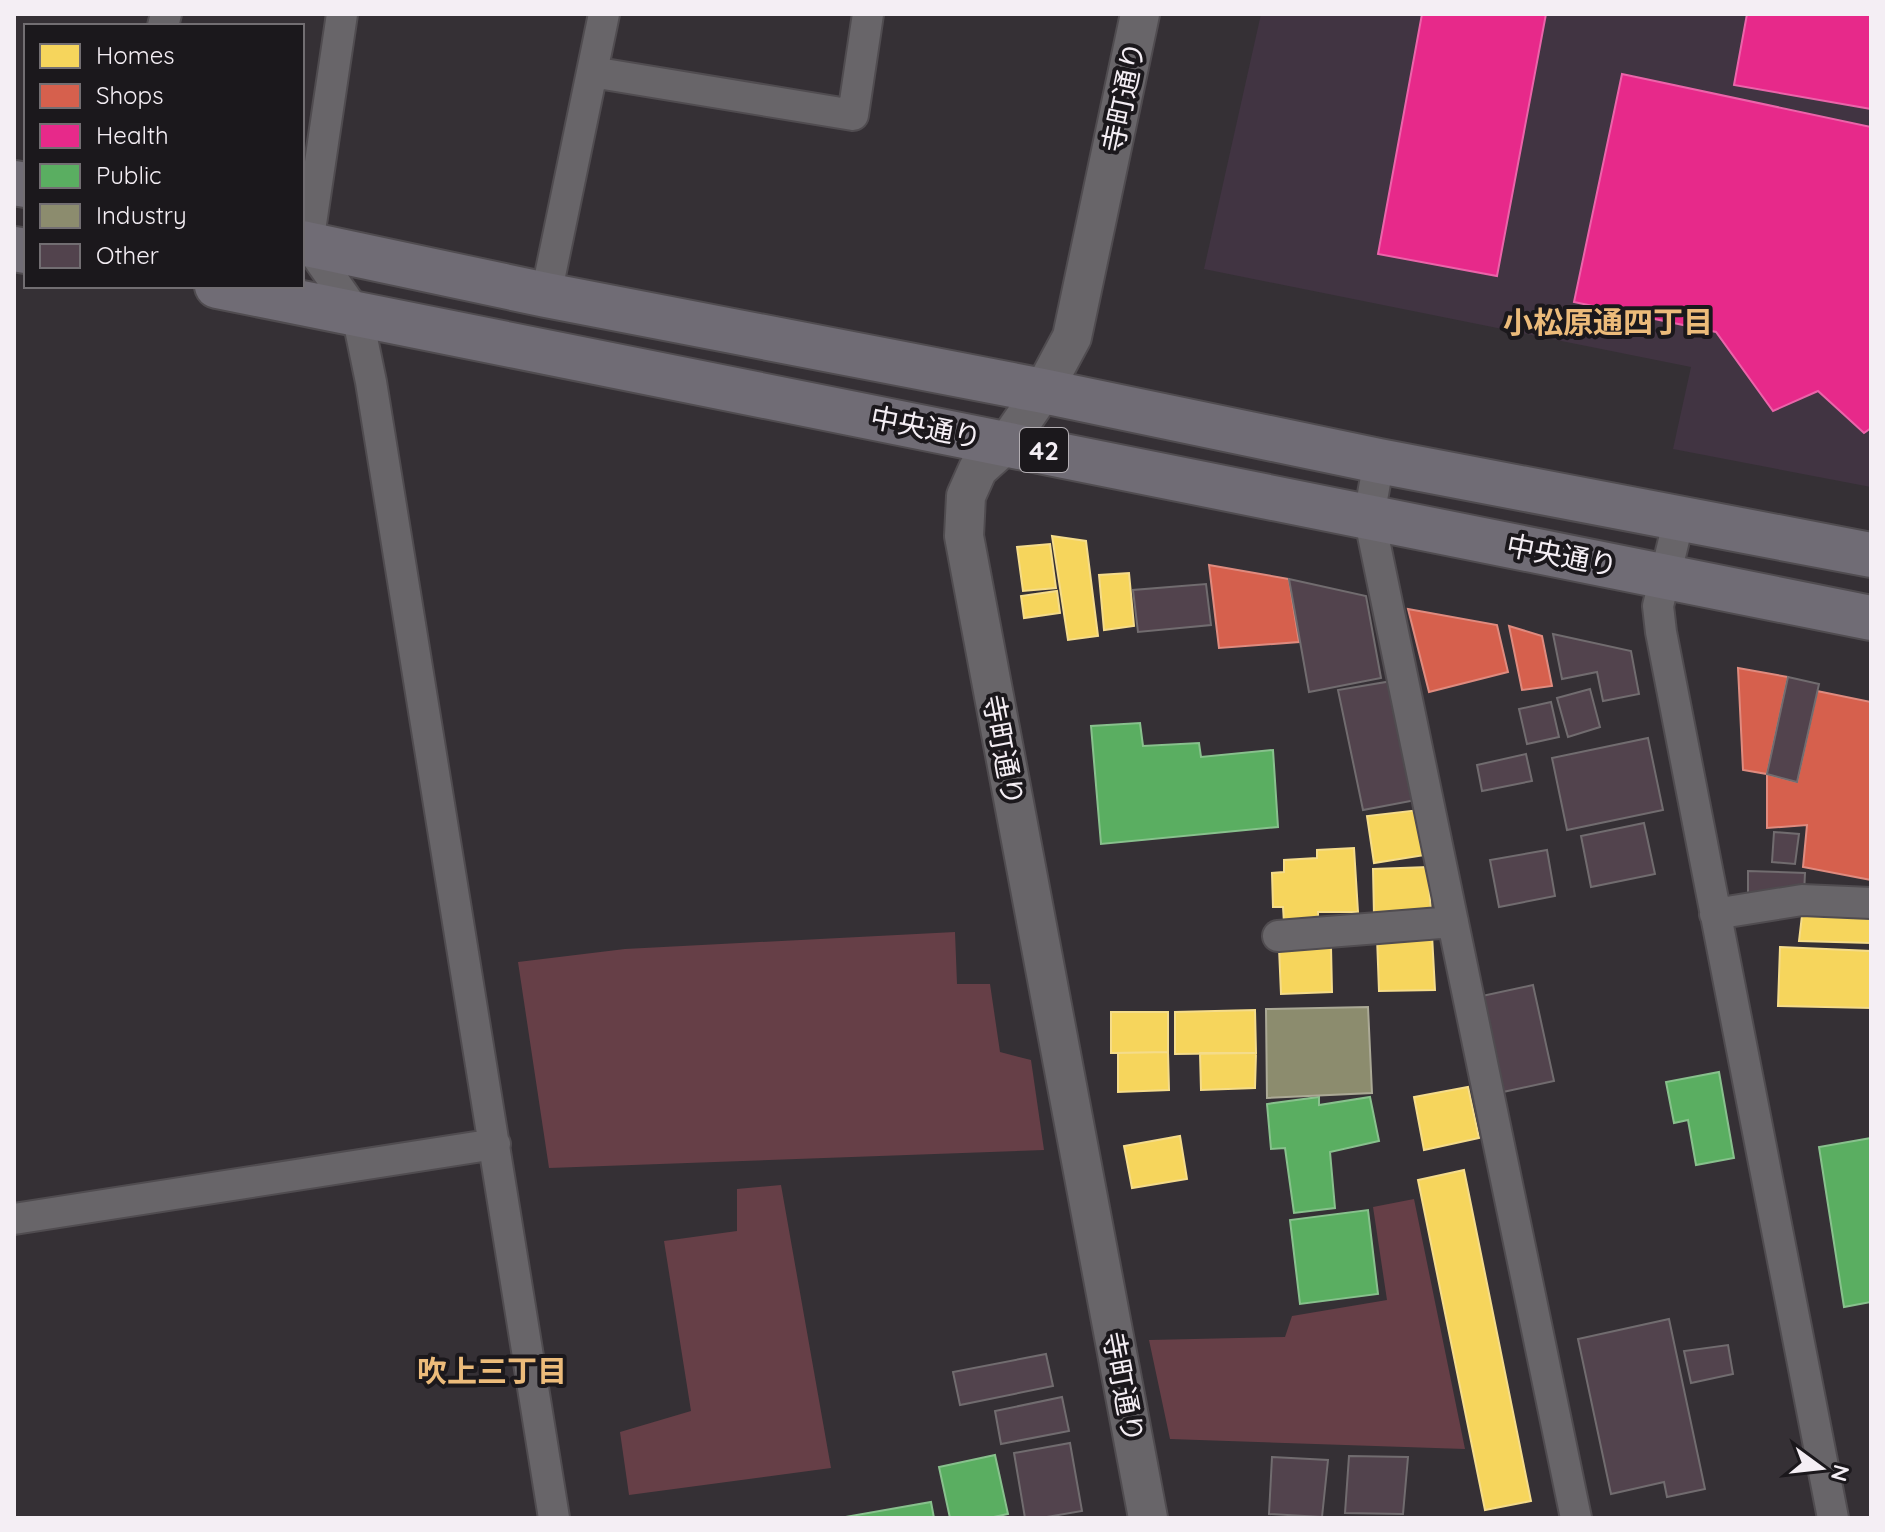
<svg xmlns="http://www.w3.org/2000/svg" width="1885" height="1532" font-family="Quicksand,'Noto Sans JP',sans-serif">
<rect width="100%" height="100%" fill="#353035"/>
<path fill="#413442" d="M1261 14H1871V487L1673 449 1691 367 1204 269Z"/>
<path fill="#663f47" d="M955 932 957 984H990L1000 1052 1031 1060 1044 1150 549 1168 518 962 625 949Z
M781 1185 831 1468 629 1495 620 1432 691 1411 664 1241 737 1231V1189Z
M1414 1199 1465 1449 1170 1439 1149 1340 1285 1337 1292 1316 1387 1300 1373 1207Z"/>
<path fill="#f6d55c" stroke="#f5dc8a" stroke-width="2" d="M1052 536 1086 541 1098 636 1068 640Z
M1050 544 1056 588 1023 591 1017 547Z
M1129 573 1134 626 1104 630 1099 575Z
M1057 591 1060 613 1024 618 1021 596Z
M1419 810 1425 855 1374 863 1367 816Z
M1354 848 1358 912H1318V922L1284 923 1283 907H1273L1272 873 1284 872V860L1317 858V850Z
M1428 867 1431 913 1374 915 1373 869Z
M1803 907 1871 909V943L1799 941Z
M1432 935 1435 990 1379 991 1377 937Z
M1331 947 1332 992 1281 994 1279 948Z
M1780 947 1871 951V1008L1778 1006Z
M1255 1010 1256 1053 1175 1054V1012Z
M1111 1012H1168V1052L1111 1053Z
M1168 1052 1169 1090 1118 1092V1053Z
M1200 1053H1256L1255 1088 1201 1090Z
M1468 1087 1479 1138 1424 1150 1414 1097Z
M1180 1136 1187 1179 1132 1188 1124 1146Z
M1464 1170 1531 1501 1485 1510 1418 1180Z"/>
<path fill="#d6604d" stroke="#df8b7f" stroke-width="2" d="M1209 565 1289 579 1299 642 1219 648Z
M1408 609 1497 625 1508 672 1429 692Z
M1509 626 1542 636 1552 686 1522 690Z
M1738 668 1788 677 1767 774 1743 770Z
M1817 691 1871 702V880L1803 867 1807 825 1767 828V774L1797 782Z"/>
<path fill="#e7298a" stroke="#eb64aa" stroke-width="2" d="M1422 14H1546L1497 276 1378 254Z
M1747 14H1871V109L1734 85Z
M1622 74 1871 127V428L1864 433 1818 391 1773 411 1716 332 1574 302Z"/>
<path fill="#5aae61" stroke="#88c18d" stroke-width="2" d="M1140 723 1143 746 1199 743 1201 757 1273 750 1278 827 1101 844 1091 726Z
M1719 1072 1734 1158 1696 1165 1688 1120 1674 1123 1666 1082Z
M1319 1097V1105L1370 1097 1379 1141 1330 1152 1335 1208 1294 1213 1285 1148 1271 1149 1267 1104Z
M1871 1138V1302L1844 1307 1819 1147Z
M1368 1210 1378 1294 1300 1304 1290 1220Z
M995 1455 1008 1514 989 1518H950L939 1467Z
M931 1502 934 1518H845V1517Z"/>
<path fill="#8c8c6e" stroke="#aba996" stroke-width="2" d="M1368 1007 1372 1093 1267 1098 1266 1009Z"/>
<path fill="#52434d" stroke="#716c6f" stroke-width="2" d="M1289 579 1366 596 1381 678 1309 692Z
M1206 584 1211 625 1138 632 1133 590Z
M1553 634 1631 651 1639 694 1603 701 1597 672 1562 679Z
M1788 677 1819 684 1797 782 1767 774Z
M1392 681 1416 800 1363 810 1338 690Z
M1590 689 1600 727 1568 737 1557 698Z
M1551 702 1559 737 1527 744 1519 709Z
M1648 738 1663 810 1567 830 1552 758Z
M1526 754 1532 781 1482 791 1477 765Z
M1644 823 1655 874 1591 887 1581 836Z
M1774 832 1799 834 1795 864 1772 862Z
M1547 850 1555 896 1499 907 1490 860Z
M1748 871 1805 873 1804 894H1748Z
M1533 985 1554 1081 1503 1092 1482 996Z
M1669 1319 1705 1489 1667 1497 1664 1482 1611 1494 1578 1339Z
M1728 1345 1733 1374 1691 1383 1684 1351Z
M1046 1354 1053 1386 960 1405 953 1372Z
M1062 1397 1069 1431 1001 1444 995 1411Z
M1070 1443 1082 1511 1041 1518H1025L1014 1453Z
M1349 1456 1408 1457 1403 1514 1345 1513Z
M1272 1457 1328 1460 1322 1517 1269 1514Z"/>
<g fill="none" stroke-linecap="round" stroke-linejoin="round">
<g stroke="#504c50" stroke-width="34">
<path id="minor" d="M342 14 308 244 357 314 371 382 554 1518
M163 26 166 14
M592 72 604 14
M546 295 592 72 853 115 868 14
M1379 461 1369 516 1576 1518
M1679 519 1658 606 1661 632 1833 1518
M1715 914 1802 900 1871 903
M1278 936 1453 922
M14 1219 495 1144"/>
</g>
<g stroke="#504c50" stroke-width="42">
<path id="tertiary" d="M1140 14 1072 337 1043 391 1007 443 978 469 966 496 964 536 1148 1518"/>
</g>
<g stroke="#504c50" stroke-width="48">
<path id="trunk" d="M14 183 26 185
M302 243 546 295 1043 391 1379 461 1871 555
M14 249 26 251
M217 286 1871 618"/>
</g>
<use href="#minor" stroke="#686569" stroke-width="30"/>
<use href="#tertiary" stroke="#686569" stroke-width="38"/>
<use href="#trunk" stroke="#706c75" stroke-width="44"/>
</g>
<g text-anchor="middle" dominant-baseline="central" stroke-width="8" stroke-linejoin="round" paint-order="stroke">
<rect fill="#1b181c" stroke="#b3aeb3" stroke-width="2" x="1020" y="428" width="48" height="44" rx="6"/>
<g font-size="26" font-weight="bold" fill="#f4eef4">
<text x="1044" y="450">42</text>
</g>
<g font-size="28" fill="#f4eef4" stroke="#1b181c">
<text transform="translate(1123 97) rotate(-78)">寺町通り</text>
<text transform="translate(926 427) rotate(11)">中央通り</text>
<text transform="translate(1562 555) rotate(11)">中央通り</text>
<text transform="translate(1004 750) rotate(79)">寺町通り</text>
<text transform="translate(1124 1387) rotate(79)">寺町通り</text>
</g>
<g font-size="30" font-weight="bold" fill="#ecbb7a" stroke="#1b181c">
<text x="1608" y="322">小松原通四丁目</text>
<text x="492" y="1371">吹上三丁目</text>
</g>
</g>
<rect width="1885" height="1532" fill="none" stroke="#f4eef4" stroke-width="32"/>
<rect x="24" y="24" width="280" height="264" fill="#1b181c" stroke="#726e72" stroke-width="2"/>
<rect x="40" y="44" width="40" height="24" fill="#f6d55c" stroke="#726e72" stroke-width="2"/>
<text x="96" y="64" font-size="24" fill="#f4eef4">Homes</text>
<rect x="40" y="84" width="40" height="24" fill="#d6604d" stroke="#726e72" stroke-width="2"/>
<text x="96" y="104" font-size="24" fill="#f4eef4">Shops</text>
<rect x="40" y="124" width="40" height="24" fill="#e7298a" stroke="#726e72" stroke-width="2"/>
<text x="96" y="144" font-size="24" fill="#f4eef4">Health</text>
<rect x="40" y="164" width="40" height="24" fill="#5aae61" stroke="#726e72" stroke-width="2"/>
<text x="96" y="184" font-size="24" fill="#f4eef4">Public</text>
<rect x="40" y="204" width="40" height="24" fill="#8c8c6e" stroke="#726e72" stroke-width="2"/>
<text x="96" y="224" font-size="24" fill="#f4eef4">Industry</text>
<rect x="40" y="244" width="40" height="24" fill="#52434d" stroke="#726e72" stroke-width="2"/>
<text x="96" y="264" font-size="24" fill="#f4eef4">Other</text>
<g transform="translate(1821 1468) rotate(105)" stroke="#1b181c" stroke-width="6" paint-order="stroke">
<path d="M0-6L14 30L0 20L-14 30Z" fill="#f4eef4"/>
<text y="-12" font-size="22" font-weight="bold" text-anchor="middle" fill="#f4eef4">N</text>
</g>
</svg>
